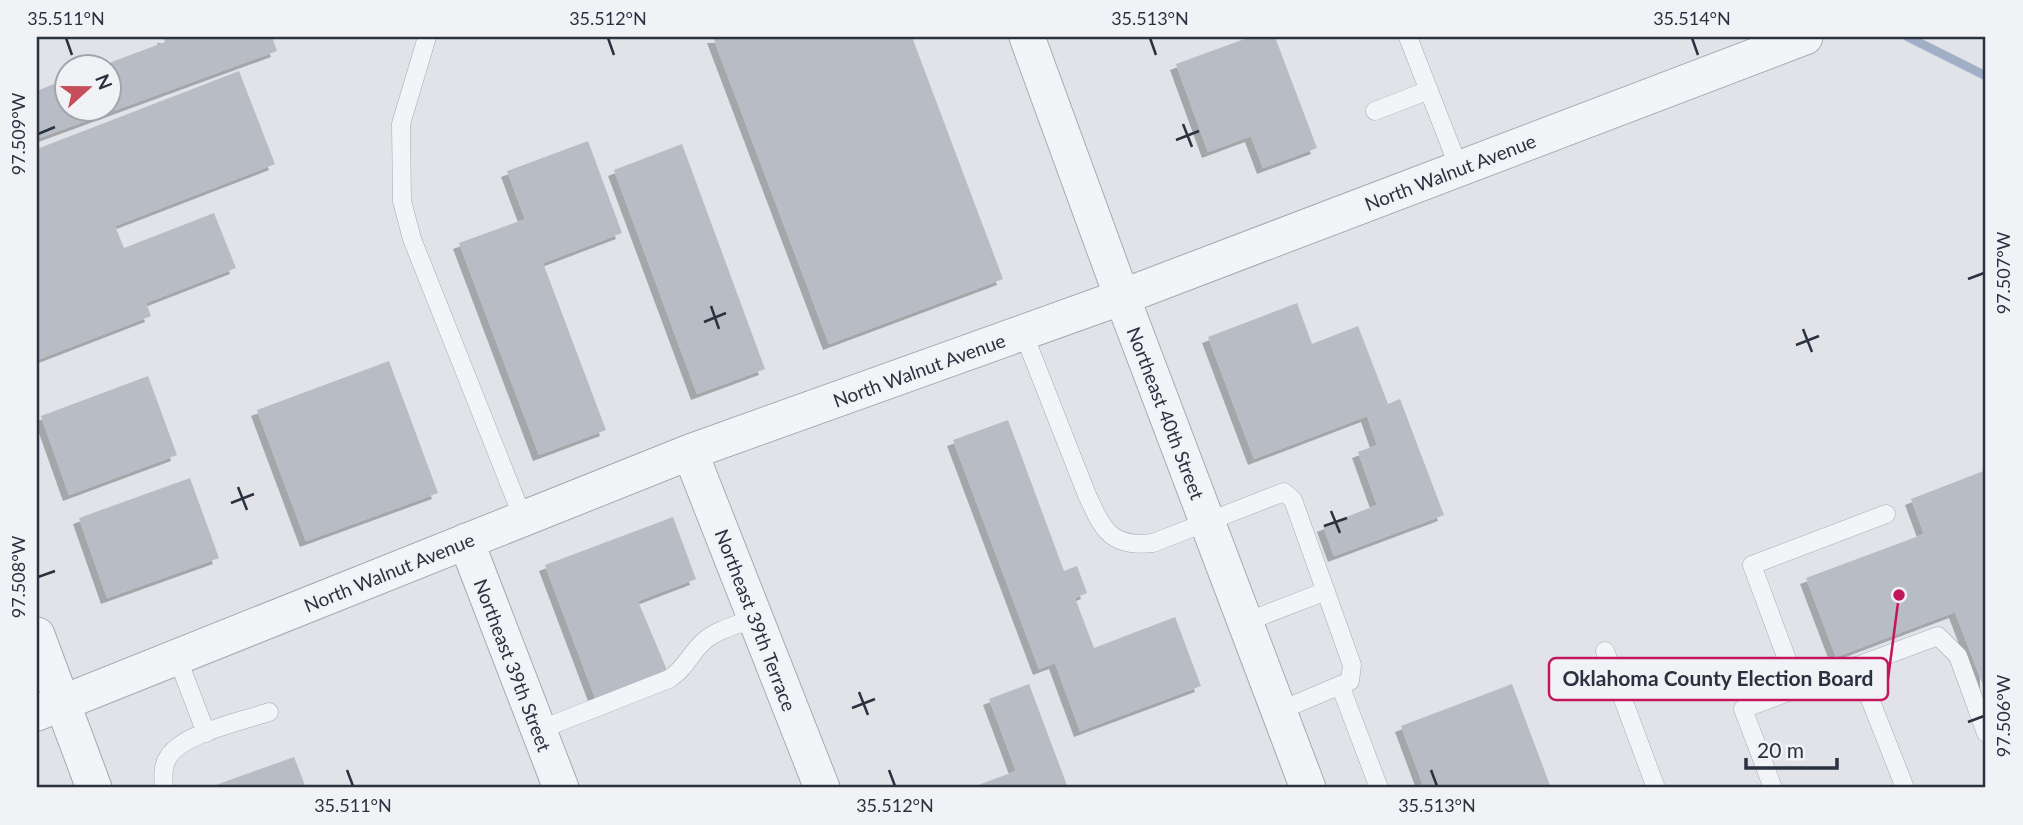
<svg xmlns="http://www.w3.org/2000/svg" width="2023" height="825" font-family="Lato,sans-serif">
<defs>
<filter id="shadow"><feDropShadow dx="-6" dy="6" stdDeviation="0" flood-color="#0004"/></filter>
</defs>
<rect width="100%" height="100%" fill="#e1e3e8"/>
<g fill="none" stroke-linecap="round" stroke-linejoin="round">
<path stroke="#9eafc6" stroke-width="9" d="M1908 37 1986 76"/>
</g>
<path fill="#b8bcc5" filter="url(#shadow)" d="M163 37H272L277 51 39 138 37 91 66 79V108H108V66H101L165 42Z
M713 37H912L1003 279 829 344Z
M1250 37H1275L1317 148 1263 168 1251 136 1208 152 1176 64Z
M239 71 275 164 115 226 124 248 214 213 236 268 146 303 151 316 37 360V149Z
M588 141 622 233 543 263 606 430 539 455 459 243 525 219 507 171Z
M682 144 765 369 697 394 614 170Z
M1297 303 1312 344 1358 326 1388 404 1400 399 1444 515 1334 556 1323 526 1377 505 1358 452 1377 445 1367 416 1254 459 1208 337Z
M389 361 438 493 306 541 257 410Z
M148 376 177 455 69 495 41 416Z
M1008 420 1064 571 1077 566 1087 593 1075 598 1094 648 1175 617 1201 686 1080 731 1055 663 1039 669 953 440Z
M1986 470V693L1955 612 1836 657 1806 578 1924 534 1911 499Z
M190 478 219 558 107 598 79 518Z
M673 517 696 579 638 601 669 675 597 703 545 565Z
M1029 684 1068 788H970L1016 771 989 699Z
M1512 684 1551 788H1424L1401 726Z
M294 757 306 788H214L213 786Z"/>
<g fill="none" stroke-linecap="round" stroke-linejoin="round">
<g stroke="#a6aab2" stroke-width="19">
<path id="lane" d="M427 37 401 124 402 201 412 239 523 518
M1408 37 1459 168
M1375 111 1429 90
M1023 332 1087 495C1103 530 1111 548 1153 543L1284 492 1293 500 1352 665 1350 681 1279 711
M1246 622 1326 591
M1605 651 1656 788
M177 657 206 733
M1340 685 1379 788
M1798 689 1752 565 1886 514
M539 730 669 679C685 669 690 654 703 642 717 629 738 625 755 618
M164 788C163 778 162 765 169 756 184 733 243 721 269 712
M1773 788 1743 709 1857 666
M1905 788 1857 666 1938 636 1958 656 1986 733"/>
</g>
<g stroke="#a6aab2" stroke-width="37">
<path id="street" d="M1027 37 1122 297 1308 788
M690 452 822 788
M466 541 561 788
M37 635 94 788
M37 713 690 452 1122 297 1805 37"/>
</g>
<use href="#lane" stroke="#f3f4f7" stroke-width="18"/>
<use href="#street" stroke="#f3f4f7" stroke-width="35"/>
</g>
<path fill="none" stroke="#2a313f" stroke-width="2.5" d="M66 38 72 55M608 38 614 55M1150 38 1156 55M1692 38 1698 55M1183 124 1192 147M38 134 55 127M1176 140 1199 131M1968 279 1984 273M711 306 719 329M704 322 726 313M1803 329 1812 352M1796 345 1819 336M238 487 247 510M231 503 254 494M1331 511 1340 533M1324 526 1347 518M38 577 55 571M859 692 868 715M852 708 875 699M1968 722 1984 716M347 770 353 786M889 770 895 786M1431 770 1437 786"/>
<g text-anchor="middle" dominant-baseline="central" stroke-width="5" stroke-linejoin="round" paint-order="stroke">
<g font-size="19" fill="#2a313f" stroke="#f0f2f6">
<text transform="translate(1450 172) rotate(-21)">North Walnut Avenue</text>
<text transform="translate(919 370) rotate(-20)">North Walnut Avenue</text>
<text transform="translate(1166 413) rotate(69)">Northeast 40th Street</text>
<text transform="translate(389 572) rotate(-22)">North Walnut Avenue</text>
<text transform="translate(756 620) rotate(69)">Northeast 39th Terrace</text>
<text transform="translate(513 665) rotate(69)">Northeast 39th Street</text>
</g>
</g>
<path fill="none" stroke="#c2185b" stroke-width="2.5" d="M1899 595L1888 679"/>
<circle fill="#c2185b" stroke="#f0f2f6" stroke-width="2.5" cx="1899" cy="595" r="7"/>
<rect fill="#f0f2f6" stroke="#c2185b" stroke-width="2.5" x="1549" y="658" width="339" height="42" rx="7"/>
<g font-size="21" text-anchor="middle" font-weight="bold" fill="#2a313f">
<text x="1718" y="686">Oklahoma County Election Board</text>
</g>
<rect width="2023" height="825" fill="none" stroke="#f0f2f6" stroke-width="77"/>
<g transform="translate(88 88) rotate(69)"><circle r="33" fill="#f0f2f6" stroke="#a1a5ad" stroke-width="2"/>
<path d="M0-5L12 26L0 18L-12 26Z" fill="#c64d59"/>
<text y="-10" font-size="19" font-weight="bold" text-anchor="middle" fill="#2a313f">N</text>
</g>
<path d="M1746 758v10h91v-10" fill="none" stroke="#2a313f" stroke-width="3.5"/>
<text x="1757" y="758" font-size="21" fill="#2a313f" stroke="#f0f2f6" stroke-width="5" paint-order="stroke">20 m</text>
<rect x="38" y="38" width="1946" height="748" fill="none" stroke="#2a313f" stroke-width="2.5"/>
<g font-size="18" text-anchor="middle" fill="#2a313f">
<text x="66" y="25">35.511°N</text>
<text x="608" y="25">35.512°N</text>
<text x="1150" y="25">35.513°N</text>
<text x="1692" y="25">35.514°N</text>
<text transform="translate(19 134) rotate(-90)" y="6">97.509°W</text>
<text transform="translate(2004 273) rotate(-90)" y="6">97.507°W</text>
<text transform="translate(19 577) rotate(-90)" y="6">97.508°W</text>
<text transform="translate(2004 716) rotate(-90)" y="6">97.506°W</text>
<text x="353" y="812">35.511°N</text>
<text x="895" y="812">35.512°N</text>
<text x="1437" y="812">35.513°N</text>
</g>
</svg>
